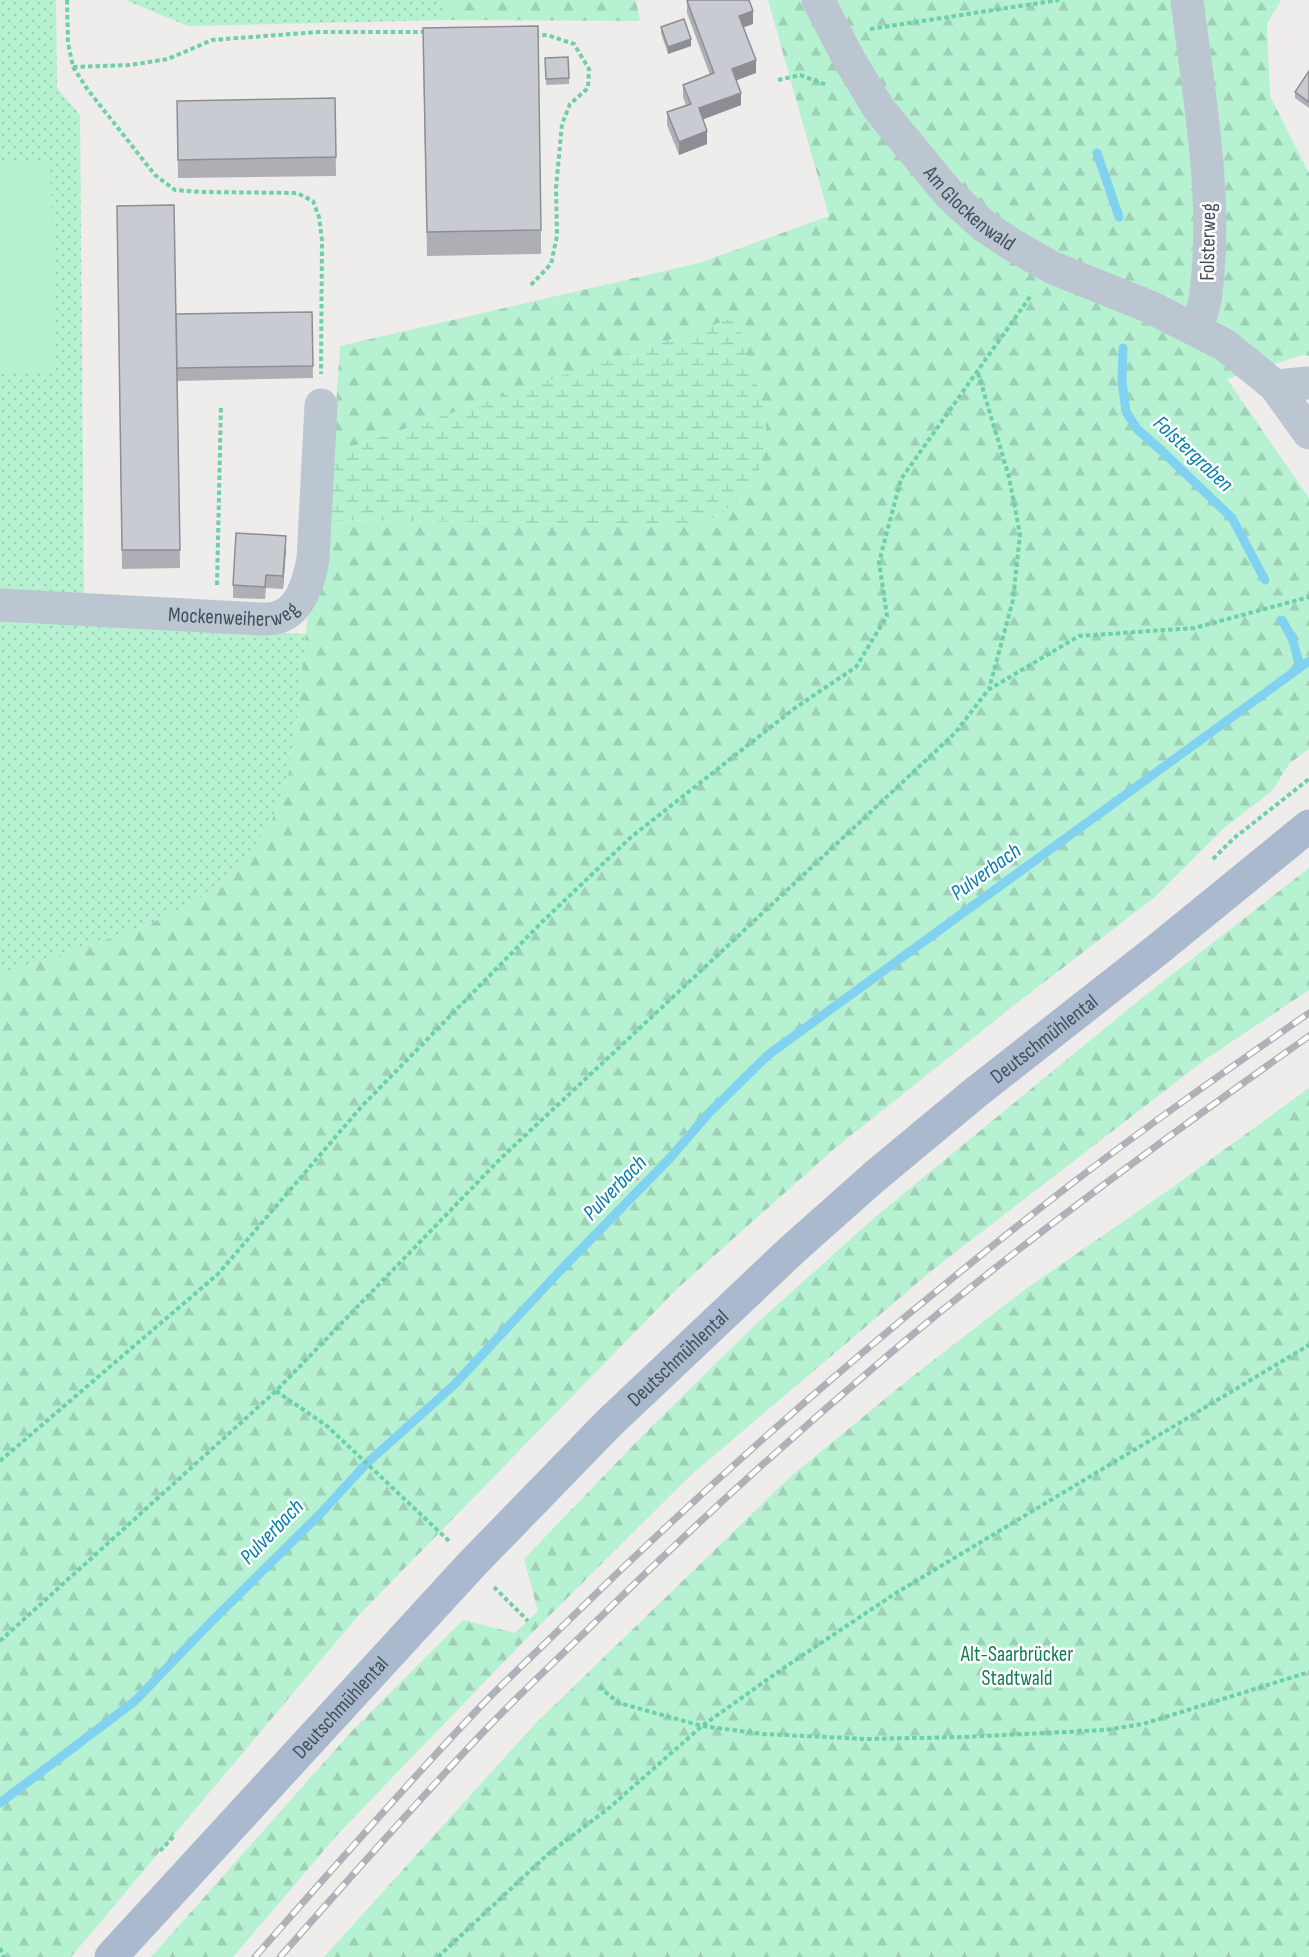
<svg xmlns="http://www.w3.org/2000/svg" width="1309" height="1957" font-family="'Sofia Sans Condensed',sans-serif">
<defs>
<pattern id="grass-dots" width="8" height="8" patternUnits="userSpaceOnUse" patternTransform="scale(1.5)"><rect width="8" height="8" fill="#b6f1d1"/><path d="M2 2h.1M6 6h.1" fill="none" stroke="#9ed0b6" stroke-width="1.8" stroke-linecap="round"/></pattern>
<pattern id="forest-firs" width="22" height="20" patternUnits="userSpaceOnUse" patternTransform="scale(1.5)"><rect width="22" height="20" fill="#b6f1d1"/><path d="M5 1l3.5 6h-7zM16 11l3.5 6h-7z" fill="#9ed0b6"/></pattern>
<pattern id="wetland-marsh" width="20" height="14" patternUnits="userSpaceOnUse" patternTransform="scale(1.5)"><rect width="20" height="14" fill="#b6f1d1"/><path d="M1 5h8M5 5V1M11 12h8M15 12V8" fill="none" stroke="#9ed0b6"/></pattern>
</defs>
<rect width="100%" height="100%" fill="#efecec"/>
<path fill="url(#grass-dots)" d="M0 0H56L57 88 80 115 84 597 0 595Z
M125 0H446V20L188 26Z
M0 619 306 634 296 728 287 782 272 820 251 852 222 883 184 908 140 928 0 975Z"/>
<path fill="url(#forest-firs)" d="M446 0H636L640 21 446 20Z
M768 0H1281L1267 24 1270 96 1309 173V356L1302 355 1227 379 1309 498V749L1289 764 1272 791 1224 828 1155 897 1017 1003 834 1149 678 1288 358 1616 71 1957H0V975L140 928 184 908 222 883 251 852 272 820 287 782 296 728 308 613 328 520 647 525 706 522 736 503 759 473 766 442V415L735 318 333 453 340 346 699 263 829 216Z
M1309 868V990L1206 1059 935 1268 691 1475 526 1639 336 1836 233 1957H151L352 1731 463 1620 515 1633 538 1611 524 1559 645 1433 757 1323 874 1218 1143 997Z
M1309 1088V1957H324L535 1724 790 1477 908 1380 1023 1291 1170 1189Z"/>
<path fill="url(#wetland-marsh)" d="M736 317 766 415V442L759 473 736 503 706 522 647 525 328 520 333 453Z"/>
<path fill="#b6f1d1" d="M50 163 56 373 0 374V164Z"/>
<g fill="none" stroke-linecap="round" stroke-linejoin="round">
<path stroke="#81d2f1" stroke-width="9" d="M1097 153 1119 217
M1123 348 1122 381 1126 412 1138 430 1162 451 1232 518 1265 580
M1282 620 1292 638 1300 666
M0 1803 135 1701 211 1622 321 1513 366 1464 455 1384 556 1275 671 1157 708 1114 768 1055 1309 661"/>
<path stroke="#6dd0a6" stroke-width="4" stroke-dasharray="4.5 3" stroke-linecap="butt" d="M67 0 68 43 73 67 88 90 155 175 175 190 201 192 297 193 313 201 319 217 322 240 321 374
M870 29 1059 0
M73 67 130 65 168 59 212 40 318 32H427
M778 80 800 75 827 85
M531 285 551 264 557 236 556 188 562 124 570 104 588 88 589 69 574 44 547 35 533 36
M978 373 1009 477 1020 534 1013 600 989 689
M217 585 221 405
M1213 859 1233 839 1309 779
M276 1391 327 1426 449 1541
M0 1461 218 1274 362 1106 542 922 630 838 795 708 856 667 887 616 879 562 901 479 1032 294
M494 1587 528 1621
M0 1641 276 1391 501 1158 955 733 988 690 1079 636 1194 628 1309 597
M599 1687 619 1703 702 1726 763 1734 866 1739 964 1737 1105 1730 1143 1724 1309 1672
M160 1851 175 1835
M0 1948 4 1957
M438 1957 548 1854 609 1808 702 1726 785 1667 896 1593 1309 1345"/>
<g stroke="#bcc6d0" stroke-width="33">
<path id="s1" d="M818 0 850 61 879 109 949 194 984 226 1011 244 1051 267 1150 307 1225 345 1275 386 1309 433"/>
<path d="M1187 0C1199 97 1218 196 1206 293 1205 305 1200 317 1197 329"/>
<path d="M1275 386 1309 383"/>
<path id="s2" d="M0 605 260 619C265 619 271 619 275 618 300 613 309 581 313 559L321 405"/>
</g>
<path stroke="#aab9ce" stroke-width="33" id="s3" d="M111 1957 472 1564 609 1423 793 1249 874 1177 975 1093 1157 950 1309 826"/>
<g stroke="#aeb1b7" stroke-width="7">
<path id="rail" d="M255 1957C329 1873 402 1789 479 1708 509 1677 541 1648 571 1618 727 1465 893 1322 1066 1188 1145 1127 1227 1070 1309 1013
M280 1957C349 1879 418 1800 490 1725 519 1695 550 1666 580 1637 680 1538 785 1442 893 1351 1026 1239 1167 1137 1309 1036"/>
</g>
<use href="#rail" stroke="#fff" stroke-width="4.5" stroke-dasharray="14" stroke-linecap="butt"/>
</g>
<path fill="#adafb5" d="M687 1 753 24 743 27 756 73 736 80 741 105 703 119 707 144 679 155 667 125V112L686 105 683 97V85L710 75 687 13Z
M661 27 691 46 668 54 661 33Z
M423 52 541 230V254L427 256Z
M545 58 569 78V84L546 85Z
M1309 71V108L1295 98V92Z
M335 98 336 176 178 178 177 101Z
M117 206 176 314 312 312 313 378 177 381 180 568 122 569Z
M286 549 283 589 266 588 265 599 233 598V585Z"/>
<path fill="#8d8e93" d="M753 11V24L739 29V16Z
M691 39V46L668 54V47Z
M756 60V73L732 82V69Z
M741 93V105L699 121V108Z
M707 131V144L679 155V142Z
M286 536V549L283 589V576Z"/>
<path fill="#c9cbd2" stroke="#8d8e93" stroke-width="1.5" d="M689 0H749L753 11 739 16 756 60 732 69 741 93 699 108 707 131 679 142 667 112 691 104 683 85 714 73 687 1Z
M684 19 691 39 668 47 661 27Z
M538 26 541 230 427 232 423 28Z
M568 57 569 78 546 79 545 58Z
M1309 71V102L1295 92Z
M335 98 336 157 178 160 177 101Z
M174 205 180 550H122L117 206Z
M312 312 313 366 177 368 176 314Z
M236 533 286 536 283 576 266 575 265 587 233 585Z"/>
<g text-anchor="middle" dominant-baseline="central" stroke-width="5" stroke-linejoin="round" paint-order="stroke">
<g font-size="21" fill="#444e5b" stroke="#fff">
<text stroke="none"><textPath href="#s1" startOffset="260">Am Glockenwald</textPath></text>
<text transform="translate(1208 242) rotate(-89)">Folsterweg</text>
<text stroke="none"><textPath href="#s2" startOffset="234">Mockenweiherweg</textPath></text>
<text stroke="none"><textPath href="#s3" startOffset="1311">Deutschmühlental</textPath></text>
<text stroke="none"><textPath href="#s3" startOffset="825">Deutschmühlental</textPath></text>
<text stroke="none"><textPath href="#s3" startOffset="339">Deutschmühlental</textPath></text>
</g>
<g font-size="21" fill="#117f4f" stroke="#fff">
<text x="1017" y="1654">Alt-Saarbrücker<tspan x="1017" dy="24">Stadtwald</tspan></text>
</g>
<g font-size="22" font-style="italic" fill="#047fad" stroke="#fff">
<text transform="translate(1193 454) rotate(43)">Folstergraben</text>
<text transform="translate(986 872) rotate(-36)">Pulverbach</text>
<text transform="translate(615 1188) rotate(-46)">Pulverbach</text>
<text transform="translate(272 1532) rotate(-46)">Pulverbach</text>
</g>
</g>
</svg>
